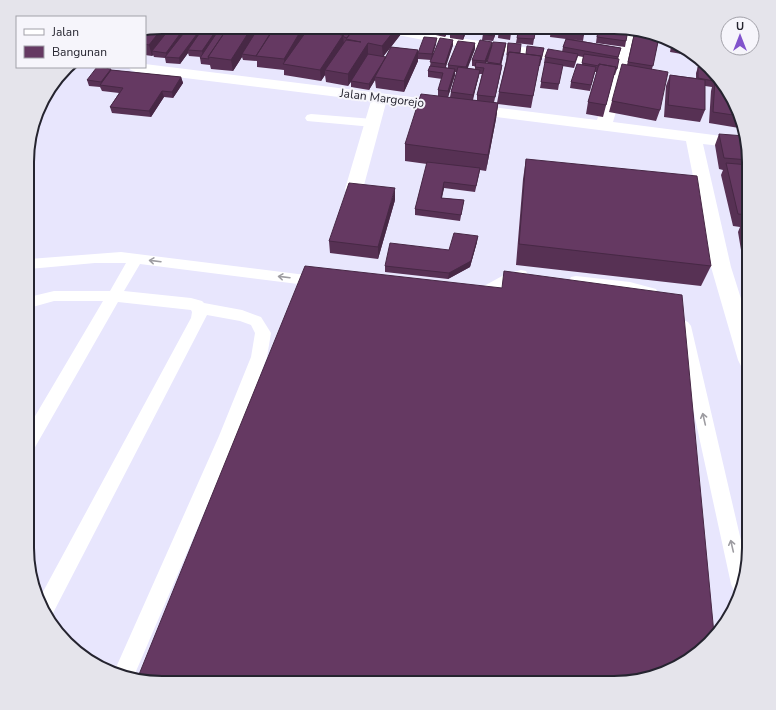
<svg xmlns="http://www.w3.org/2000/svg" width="776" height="710" font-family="'Nunito Sans',sans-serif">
<rect width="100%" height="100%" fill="#e8e6fd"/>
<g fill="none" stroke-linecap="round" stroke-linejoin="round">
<path fill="#fff" fill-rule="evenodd" d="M311 114 373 119 377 120 379 123 377 126 373 127 307 121 305 118 307 115Z
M121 252 322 277 327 278 329 282 327 286 322 287 140 264 124 291 191 298 202 301 204 303 242 310 261 317 271 333 267 357 237 436 134 676 114 672 219 436 251 357 255 333 251 325 240 321 207 315 51 617 49 618 38 601 191 318 192 312 191 310 118 302 34 449 28 451V428L103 301H54L29 308V297L54 291H110L126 263H95L29 269V259Z
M521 270 526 271 528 275 526 279 515 283 483 300 478 301 473 300 471 296 473 292 504 275Z
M576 276 630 282 656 289 658 293 656 297 651 298 630 292 571 285 569 281 571 277Z
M683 320 688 322 691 326 746 562 739 593 734 591 731 584 675 326 678 322Z"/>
<path fill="#fff" fill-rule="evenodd" d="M370 27H400L444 36 617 60 625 28 638 31 633 54 613 122 745 139 747 149 703 144 731 267 749 324V369L741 366 738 360 711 267 686 141 386 103 363 189 360 193 354 195 348 193 345 189 371 101 136 72 131 70 128 67H145V64L597 120 614 68 444 44 377 31 372 30Z"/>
</g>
<path fill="#573154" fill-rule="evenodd" d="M228 27H268L265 31 271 32 275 27H401V34L391 47 418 50V61L404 92 376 88 375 80 369 90 351 87V82L348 86 326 82 325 75 321 81 284 75V70L257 67V61L243 60 242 57 233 71 211 69 210 65 201 64 200 58 201 57 189 56 188 53 180 64 166 63 165 58 154 57 153 55 152 56 145 55V30L189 29 200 30V32H215V35L225 32ZM391 47 386 57 383 56Z
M407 27H429L425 31Z
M432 27H450L445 37 431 34V29Z
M468 27 463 40 450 38V32Z
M498 27 493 41 482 40 483 34Z
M499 27H512L510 40 498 38Z
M519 27H536L533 45 516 43Z
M551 27 584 35 583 41 571 39 621 48 618 59 617 69 615 75H614L603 117 586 114 588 102 597 72H595L590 91 570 88 571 82 582 64 583 57 578 56 574 68 562 66 558 90 540 88 545 63H544L545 57 562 52 563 47 566 39 550 37Z
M598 27H623L627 29 626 41 625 47 596 43Z
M634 30 665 39 659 38 652 69 660 110 656 121 609 112 612 101 627 65 634 34H633Z
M672 41H674L693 56 670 52Z
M506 43 505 49 501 65H502L501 71 494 102 497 103 499 92 506 61 508 43 520 53 526 54 544 48 540 66H539L531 108 498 104 496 119 486 171 480 170 475 192 444 188 442 198 464 200 460 221 415 215V209L427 164 405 161V144L438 96V90L442 79 428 77V71L430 66 431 60 418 59V53L436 44 433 54 453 45 445 67 448 68V65L475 49 467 68 475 69V66H472V60L492 47ZM491 49 487 64 486 63ZM455 72H457L451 92 450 97H448L455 75ZM479 74H482L477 95V100H473Z
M698 67 719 80 739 110 742 123 739 128 709 123 711 91 712 87 705 86V110L700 122 664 117 666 86 670 75 696 78V73Z
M111 69V70L181 77 183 83 173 98 164 97 151 117 112 113 110 107 119 93 102 91 100 87 89 86 87 80Z
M719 134 749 153V293L745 273 747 268H744L738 232 740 227 733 226 721 175 723 170 719 169 715 145Z
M526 159 711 266 701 286 516 265 523 179Z
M395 200 378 259 330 253 329 241Z
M477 242 470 267 448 279 385 272V266L449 250Z"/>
<path fill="#472845" d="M163 27H175L152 51 153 55 152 56 149 45Z
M185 27H190L168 57H167L166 53Z
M252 27H253L255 37 242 54V57L233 71 231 60Z
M264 27H268L264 32Z
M303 27H308V31L284 64V59Z
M333 27H341L332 41 331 30Z
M397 27H401V34L383 57 382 46Z
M426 27H429L425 31Z
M447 27H450L445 37V31Z
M466 27H468L463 40V34Z
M497 27H498L493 41 494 36Z
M200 30 201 36 188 50V53L180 64 179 58Z
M215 32 216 38 203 57 202 51Z
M343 35 344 46 325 70V75L321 81 320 70Z
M437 38 436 44 431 60 432 54Z
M453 40V45L445 70V64Z
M492 42V48L485 67V61Z
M368 43V54L348 86V74Z
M475 43V49L466 73V67Z
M506 43 505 49 500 70V64Z
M418 50V61L404 92V81Z
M386 57 375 77V80L369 90V84Z
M502 65 501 71 494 103 495 97Z
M111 69 113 75 103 86 101 82Z
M455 69V75L448 97V91Z
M480 70 479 76 472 101 473 95Z
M181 77 183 83 173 98 172 92Z
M162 91 164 97 151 117 149 111Z
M498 103 496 119 486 171 488 155Z
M444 182V188L440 204 441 198Z
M395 188V200L378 259V247Z
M478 236 477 242 470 267 448 279 449 273Z"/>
<path fill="#653962" stroke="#472845" d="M163 27 149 45 145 44V30Z
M171 27H185L166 53 152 51Z
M228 27H252L231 60 208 57Z
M275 27H303L284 59 256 56Z
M309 27H333L331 30Z
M341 27H355L347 38 344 37 343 35 336 34Z
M355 27H397L382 46 368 43 348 74 325 70 346 40 361 42 346 39Z
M432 27H447L445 31 431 29Z
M453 27H466L463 34 450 32Z
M485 27H497L494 36 483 34Z
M499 27H512L511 34 498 33Z
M519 27H536L534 39 517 38Z
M551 27H584V35L551 31Z
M599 27H623L627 29 621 30H628L626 41 597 37Z
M187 29 200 30 179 58 165 57Z
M308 29 343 35 320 70 283 64Z
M257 30 271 32 256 56 242 54Z
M201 31 215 32 202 51 188 50Z
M218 31 225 32 208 57 209 59 200 58Z
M635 31 659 37 653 66 628 62Z
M424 37 437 38 432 54 418 53Z
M440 38 453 40 445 64 430 62Z
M566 39 621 48 618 57 563 47Z
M480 40 492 42 485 61 472 60Z
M458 41 475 43 466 67 448 65Z
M493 42 506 43 500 64 487 62Z
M508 43 521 44 520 53 509 52 508 55H507Z
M527 46 544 48 541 60H540L541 56 526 54Z
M391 47 418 50 404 81 375 77Z
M548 49 578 54 575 62 545 57Z
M509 52 541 56 533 96 499 92Z
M368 54 386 57 369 84 351 81Z
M584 54 619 59 617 69H616V67L599 64V66L582 63Z
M476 62 502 65 495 97 477 95 484 68 475 67Z
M545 62 563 65 559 84 541 82Z
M577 64 596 67 591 85 571 82Z
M599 64 616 67 606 105 588 102Z
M622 64 668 72 660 110 612 101Z
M430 66 455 69 448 91 438 90 443 73 428 71Z
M97 67 111 69 101 82 87 80Z
M458 67 480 70 473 95 451 92Z
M698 67 710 69 716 73 719 79V80H715L714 81 698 78Z
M111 70 181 77 172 92 162 91 149 111 110 107 123 88 100 85Z
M670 75 705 80V110L668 105Z
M715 80H720L739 110 740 116 713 112Z
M421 94 498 103 488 155 405 144Z
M719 134 745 136 749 153V160L724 158Z
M526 159 697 176 711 266 519 244Z
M427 162 480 168 476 186 444 182 441 198 464 200 461 215 415 209Z
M726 163 749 165V215L738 214Z
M349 183 395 188 378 247 329 241Z
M743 220 749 221V247Z
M454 233 478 236 471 261 449 273 385 266 390 243 449 250Z
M305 266 502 288 504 271 682 295 714 634 703 650 665 673 622 683H162L138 677Z"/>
<defs><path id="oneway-shaft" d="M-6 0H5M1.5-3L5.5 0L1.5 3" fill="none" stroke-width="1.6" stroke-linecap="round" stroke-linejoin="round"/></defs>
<g stroke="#9d9ca1">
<use href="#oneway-shaft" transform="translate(155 261) rotate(-173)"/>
<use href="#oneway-shaft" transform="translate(284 277) rotate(-173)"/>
<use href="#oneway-shaft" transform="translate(704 419) rotate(-103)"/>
<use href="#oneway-shaft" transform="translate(732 546) rotate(-103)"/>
</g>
<g text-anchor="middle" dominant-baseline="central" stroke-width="4" stroke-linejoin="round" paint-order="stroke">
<g font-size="12" fill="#25242f" stroke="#f6f5fb">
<text transform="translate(382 98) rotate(7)">Jalan Margorejo</text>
</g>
</g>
<path d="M0 0H776V710H0ZM162 34H614A128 128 0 0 1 742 162V548A128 128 0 0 1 614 676H162A128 128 0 0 1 34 548V162A128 128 0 0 1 162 34Z" fill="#e5e4eb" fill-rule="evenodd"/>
<path fill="none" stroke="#25242f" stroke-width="2" d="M162 34H614A128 128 0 0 1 742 162V548A128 128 0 0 1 614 676H162A128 128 0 0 1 34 548V162A128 128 0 0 1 162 34Z"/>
<rect x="16" y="16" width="130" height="52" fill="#f6f5fb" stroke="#a2a1a9"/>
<rect x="24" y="29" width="20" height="6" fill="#ffffff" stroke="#a2a1a9"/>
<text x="52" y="36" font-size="12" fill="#25242f">Jalan</text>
<rect x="24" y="46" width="20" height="12" fill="#653962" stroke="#a2a1a9"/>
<text x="52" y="56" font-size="12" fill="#25242f">Bangunan</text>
<g transform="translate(740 36)"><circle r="19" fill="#f6f5fb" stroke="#a2a1a9"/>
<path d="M0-3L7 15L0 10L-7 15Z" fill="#8153cc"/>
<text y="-6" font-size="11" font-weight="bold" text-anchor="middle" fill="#25242f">U</text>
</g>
</svg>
